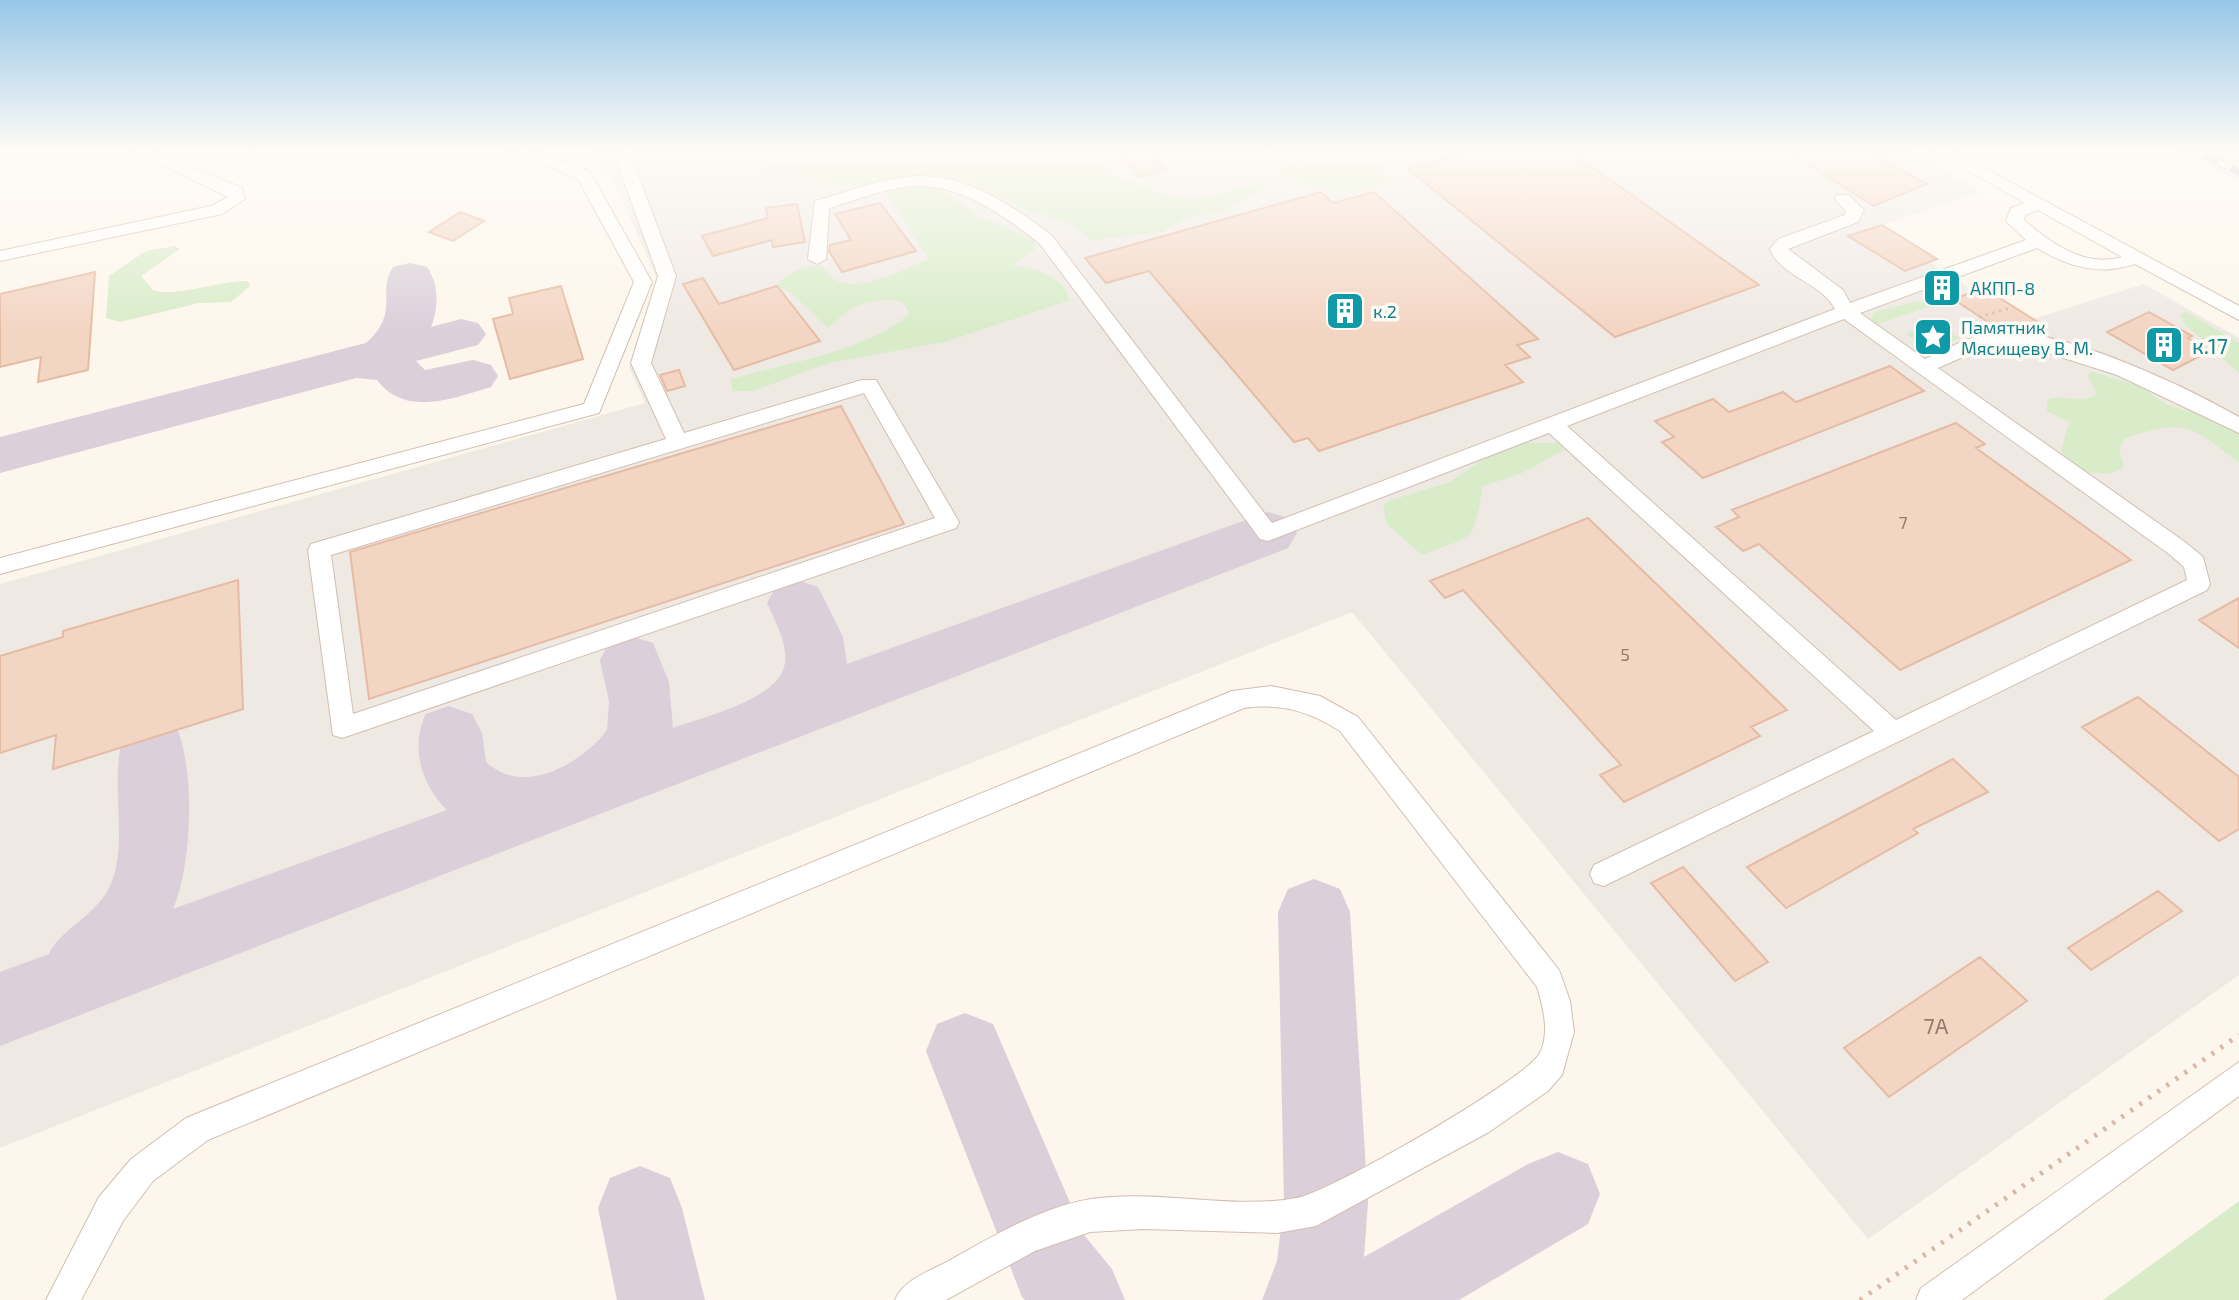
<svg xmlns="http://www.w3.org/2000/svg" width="2239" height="1300" font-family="'Exo 2',sans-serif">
<rect width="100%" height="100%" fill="#fdf6ec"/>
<path fill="#efe9e4" d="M592 150H1908L1981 192 1882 225 1937 259 1931 263 1975 291 1984 288 2033 319 2144 284 2239 338V975L1868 1239 1352 612 0 1148V584L645 403 629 367 656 277 617 188 589 155Z
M2176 150H2239V181Z"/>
<path fill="#d8ecc9" d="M709 150H1120L1104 155 1108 171C1138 184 1172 204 1206 197 1229 193 1245 183 1269 186L1222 212 1186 218 1162 232 1092 240 1070 224 1026 210 962 177 929 173 890 183 838 186 794 173 758 171 737 158 708 153Z
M1331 150H1414C1407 161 1391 160 1383 172L1388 181C1364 199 1305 188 1280 174L1282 165Z
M914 182 940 189 979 216 1034 240 1035 249 1013 265C1037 270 1062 274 1070 300L945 342 829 363 753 391H732L731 379C776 366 883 347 909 312L902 302C870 295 849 307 828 328L790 292 777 286C789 271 801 267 821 265 825 269 829 276 834 279 855 295 907 268 929 259L887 193Z
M175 246 180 249 141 276 153 290C174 298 222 280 248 281L250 286 231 302 199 303 120 322 106 318 109 276 146 251Z
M1917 301 1932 306 1877 324 1871 319 1874 312Z
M2187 312 2239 343V373L2185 325 2180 314Z
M1934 322 1959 338 1931 350 1906 334Z
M2093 372 2139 386 2166 404 2188 411 2239 417V463C2188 424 2188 419 2125 438L2119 448 2124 468 2108 474 2083 472 2061 451 2069 422 2047 411V400C2066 392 2082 406 2097 394L2087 375Z
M1525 443H1559L1564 450 1522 473 1483 486C1472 544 1477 534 1422 555L1387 524 1383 507 1388 501 1450 482 1497 450Z
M2239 1201V1300H2103Z"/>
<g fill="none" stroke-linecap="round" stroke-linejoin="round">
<path fill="#dbcfda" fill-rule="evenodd" d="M410 263 427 267C439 284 439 307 431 327L461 319 478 323 486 334 478 345 416 361 425 370 473 360 491 365 498 376 491 387C453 398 406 418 377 380L356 378 0 473V437L366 343C401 312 376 293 393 267Z
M1268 512 1288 518 1297 533 1288 548 0 1046V972L49 954C61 928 98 915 111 884 131 833 104 772 129 724L152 716 175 724C196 766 192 866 173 909L447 810C421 785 410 746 426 714L449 706 472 714 482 733 486 762C524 797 581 764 607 730L609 701 600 660 609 643 631 636 653 643 669 682 673 728C703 717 782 699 785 662 787 641 775 621 767 603L776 587 797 580 818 587 843 637 847 664Z
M1314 879 1340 889 1350 912 1368 1202 1364 1257 1528 1164 1558 1152 1588 1164 1600 1194 1588 1224 1459 1300H1262L1277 1261 1284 1202 1278 912 1288 889Z
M965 1013 993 1024 1084 1235 1112 1269 1125 1300H1025L1022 1297 926 1051 937 1024Z
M640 1166 670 1178 682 1208 705 1300H617L598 1208 610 1178Z"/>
</g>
<path fill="#f3d5c3" stroke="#e6bba3" stroke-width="2" d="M1146 150 1166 170 1139 177 1120 156Z
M1476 150H1568L1759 285 1615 337 1408 169Z
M1785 150H1865L1927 184 1874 206Z
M1321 192 1333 203 1374 192 1538 339 1517 345 1530 357 1505 365 1523 382 1319 451 1308 438 1294 442 1149 271 1106 283 1085 258Z
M880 203 916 251 842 272 829 251 830 245 851 240 835 214Z
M797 204 805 242 773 247 772 240 713 256 702 236 768 218 766 208Z
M460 212 484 221 453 241 429 232Z
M1882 225 1916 246 1937 259 1905 271 1848 236Z
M95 272 88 370 38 382 41 357 0 367V294Z
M703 278 719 304 777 286 820 341 734 370 683 284Z
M561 286 583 359 510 379 493 319 513 314 509 298Z
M1984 288 2014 307 2041 324 2025 331 1999 329 1953 299Z
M2149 312 2192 336 2188 338 2210 351 2173 370 2107 332Z
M1890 366 1924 391 1703 478 1662 442 1674 437 1655 421 1713 399 1729 412 1783 392 1796 402Z
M679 370 685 386 667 391 660 375Z
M841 406 904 524 369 699 350 552Z
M1956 423 1985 444 1976 448 2131 560 1900 670 1759 544 1743 551 1716 527 1739 517 1732 510Z
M1588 518 1787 710 1751 727 1760 736 1624 802 1600 775 1621 765 1463 590 1445 598 1430 581Z
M238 580 243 709 53 769 56 735 0 753V656L63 637V631Z
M2239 598V648L2199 620Z
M2138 697 2239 777V829L2219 841 2082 727Z
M1953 759 1988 792 1913 829 1918 833 1786 908 1747 867Z
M1683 867 1768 962 1735 981 1651 883Z
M2158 891 2182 911 2091 970 2068 948Z
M1980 957 2027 1001 1889 1097 1844 1048Z"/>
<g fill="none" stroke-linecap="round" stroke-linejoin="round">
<g stroke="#d1beb0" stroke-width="2">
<path id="minor" d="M132 150H152L242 188 245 199 222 214 0 261V251L211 206 228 197Z
M511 150H532L590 172 652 282 599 413 0 574V558L584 404 634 282 578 179Z
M620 150H636L632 159 676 276 651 363 684 433 862 380H876L959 522 956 528 351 735 342 738 333 735 308 550 311 544 666 439 631 363 658 276 616 159ZM864 393 935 518 353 714 331 555Z
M1932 150H1951L2239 306V320L2135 264C2100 276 2068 267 2037 248L1860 313 1925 359C1949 348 1974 333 2001 332 2066 330 2183 385 2239 417V433L2117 375 2026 346H1988L1938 368 2185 542 2203 557 2210 584 2207 590 1604 886 1594 883 1590 874 1594 865 1874 731 1549 433 1268 541 1260 539 1040 244C1008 218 962 185 919 186 889 186 858 200 829 208L826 259 817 264 808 259 815 201C848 192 883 177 918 176 966 174 1017 208 1052 236L1272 523 1835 309C1821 282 1781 277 1770 249L1778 239 1845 215 1846 211 1835 199 1837 195H1849L1864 210 1858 222 1788 249 1843 290 1850 303 2026 240 2006 221 2011 208 2025 203ZM2038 210 2122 257C2085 268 2050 243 2024 220L2025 215ZM1844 319 2169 554 2184 567 2187 580 1896 720 1567 426Z
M1271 686 1320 696 1358 717 1559 970 1570 1001 1574 1032 1562 1075 1548 1091 1489 1132 1316 1226 1277 1233 1143 1229 1090 1232 1035 1251 946 1300H895C903 1279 933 1270 952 1259 995 1235 1042 1207 1091 1199 1159 1189 1229 1210 1297 1198 1328 1193 1527 1079 1540 1053 1550 1033 1543 1006 1537 987L1340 731C1309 711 1281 703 1244 708L208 1140 153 1181 123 1221 81 1300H46L99 1197 131 1159 186 1118 1232 691Z
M2239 1062V1096L1962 1300H1916L1921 1288Z"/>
</g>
<path stroke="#d9b8a5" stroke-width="3" stroke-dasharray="2 5" stroke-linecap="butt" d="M1979 317 2014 307"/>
<path stroke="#d9b8a5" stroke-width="5" stroke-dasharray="3 8" stroke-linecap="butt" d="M1860 1300 2239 1035"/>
<use href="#minor" fill="#fff" fill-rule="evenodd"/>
<g stroke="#b9a8c9" stroke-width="7">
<path id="rail" d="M2193 150 2239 172"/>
</g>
<use href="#rail" stroke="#fffaf3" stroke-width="5" stroke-dasharray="14" stroke-linecap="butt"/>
</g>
<linearGradient id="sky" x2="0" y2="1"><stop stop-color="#97c7e8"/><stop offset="0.45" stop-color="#fefbf6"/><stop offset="1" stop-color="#fefbf6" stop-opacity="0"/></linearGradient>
<rect width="2239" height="332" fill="url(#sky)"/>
<defs>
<g id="building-square" transform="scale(2)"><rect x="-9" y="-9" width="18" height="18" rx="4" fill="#0f9aa8" stroke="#fffaf3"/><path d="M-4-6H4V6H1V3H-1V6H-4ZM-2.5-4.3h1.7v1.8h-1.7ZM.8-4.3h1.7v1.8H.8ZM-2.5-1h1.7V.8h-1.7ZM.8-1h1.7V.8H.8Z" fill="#fff"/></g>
<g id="sight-square" transform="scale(2)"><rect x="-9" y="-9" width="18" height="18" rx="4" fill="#0f9aa8" stroke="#fffaf3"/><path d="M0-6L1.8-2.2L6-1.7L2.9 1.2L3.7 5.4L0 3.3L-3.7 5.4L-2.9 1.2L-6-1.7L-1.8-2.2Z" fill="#fff"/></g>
</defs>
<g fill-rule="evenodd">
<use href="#building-square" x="1942" y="288"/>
<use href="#building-square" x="1345" y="311"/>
<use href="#sight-square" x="1933" y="337"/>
<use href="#building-square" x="2164" y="345"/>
</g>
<g text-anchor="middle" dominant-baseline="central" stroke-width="7" stroke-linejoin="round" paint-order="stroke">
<g font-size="18" fill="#0d838f" stroke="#fffaf3" text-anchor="start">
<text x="1970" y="288">АКПП-8</text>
<text x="1373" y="311">к.2</text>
<text x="1961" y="327">Памятник<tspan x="1961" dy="21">Мясищеву В. М.</tspan></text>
</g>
<g font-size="18" fill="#987a6a">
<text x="1903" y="522">7</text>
<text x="1625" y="654">5</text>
</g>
<g font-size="22" fill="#0d838f" stroke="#fffaf3" text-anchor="start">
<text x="2192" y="345">к.17</text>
</g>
<g font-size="22" fill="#987a6a">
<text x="1936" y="1025">7А</text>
</g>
</g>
</svg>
